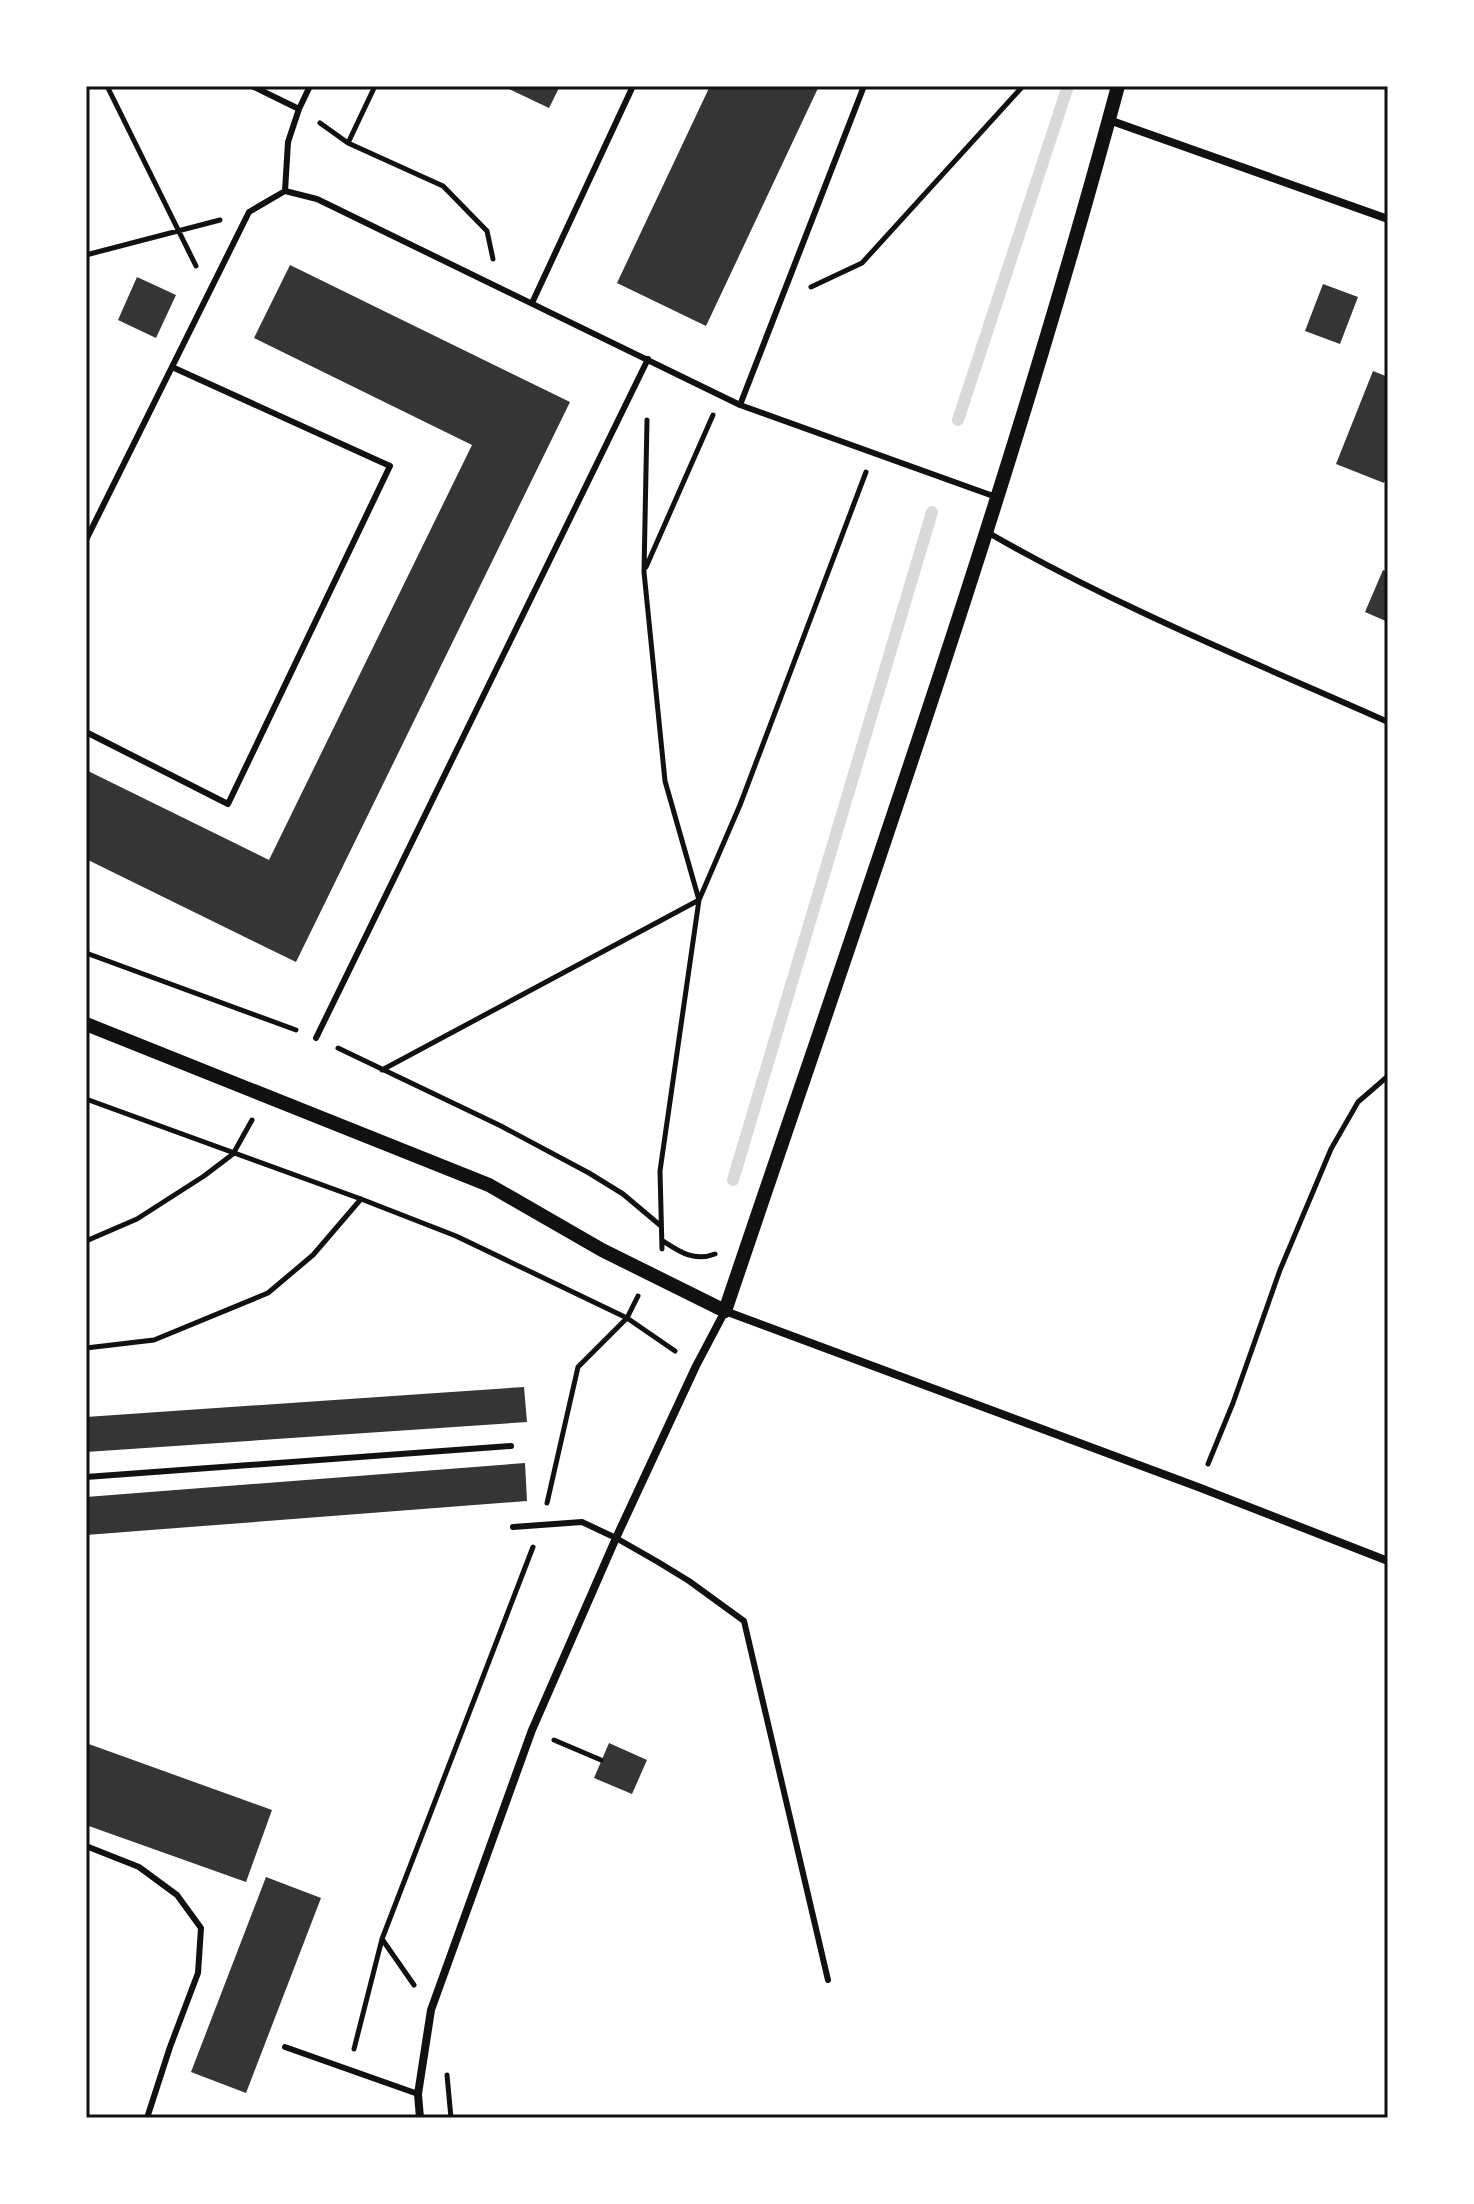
<svg xmlns="http://www.w3.org/2000/svg" width="1474" height="2204" font-family="Overpass,sans-serif">
<rect width="100%" height="100%" fill="#fff"/>
<g fill="none" stroke-linecap="round" stroke-linejoin="round">
<path stroke="#d9d9d9" stroke-width="12" d="M958 420 1068 86
M733 1180 932 512"/>
</g>
<path fill="#353535" d="M503 86H560L549 108Z
M710 86H819L706 326 617 283Z
M290 265 570 402 296 962 86 859V770L269 860 472 445 254 338Z
M137 277 176 295 156 338 118 320Z
M1323 284 1358 297 1340 344 1305 331Z
M1373 371 1388 377V474L1384 483 1336 464Z
M1383 570 1388 572V622L1365 612Z
M524 1387 527 1422 86 1452V1417Z
M525 1463 527 1501 86 1535V1497Z
M86 1743 272 1810 246 1882 86 1825Z
M609 1743 647 1760 632 1794 594 1778Z
M266 1877 321 1898 246 2093 191 2072Z"/>
<g fill="none" stroke-linecap="round" stroke-linejoin="round">
<path stroke="#111" stroke-width="5" d="M107 86 196 266
M320 123 348 143 443 186 487 231 493 259
M348 143 375 86
M86 255 220 220
M811 287 862 263 1023 86
M647 420 644 572 665 781 699 900 660 1171 662 1249
M646 567 713 415
M86 953 296 1030
M338 1048 501 1126 589 1173 623 1194 661 1226
M382 1070 699 900 740 805 866 472
M86 1099 361 1199 456 1236 627 1318 675 1351
M86 1241 137 1219 204 1176 233 1154 252 1120
M663 1241C680 1252 694 1262 715 1254
M86 1348 154 1340 268 1293 313 1255 361 1199
M1208 1464 1233 1403 1280 1270 1331 1149 1358 1102 1388 1076
M547 1503 578 1367 627 1318 638 1296
M554 1740 601 1760
M382 1939 414 1985
M354 2049 382 1939 533 1547
M447 2075 451 2118"/>
<path stroke="#111" stroke-width="6" d="M252 86 299 109
M285 191 288 142 299 109 310 86
M532 303 633 86
M740 405 864 86
M987 532C1115 606 1253 662 1388 722
M86 540 249 212 285 191 317 199 740 405 996 497
M86 732 228 804 390 466 172 367
M316 1038 648 359
M86 1477 511 1446
M513 1527 582 1522 616 1538 658 1562 689 1581 744 1621 828 1980
M86 1846 139 1867 177 1895 201 1928 198 1973 170 2047 147 2118
M285 2047 418 2094"/>
<path stroke="#111" stroke-width="8" d="M1109 120 1388 219
M420 2118 418 2094 431 2010 532 1730 616 1538 696 1366 725 1311 1198 1487 1388 1561"/>
<path stroke="#111" stroke-width="14" d="M86 1024 489 1185 602 1250 725 1311C862 905 1007 500 1118 86"/>
</g>
<rect width="1474" height="2204" fill="none" stroke="#ffffff" stroke-width="176"/>
<rect x="88" y="88" width="1298" height="2028" fill="none" stroke="#111" stroke-width="3"/>
</svg>
